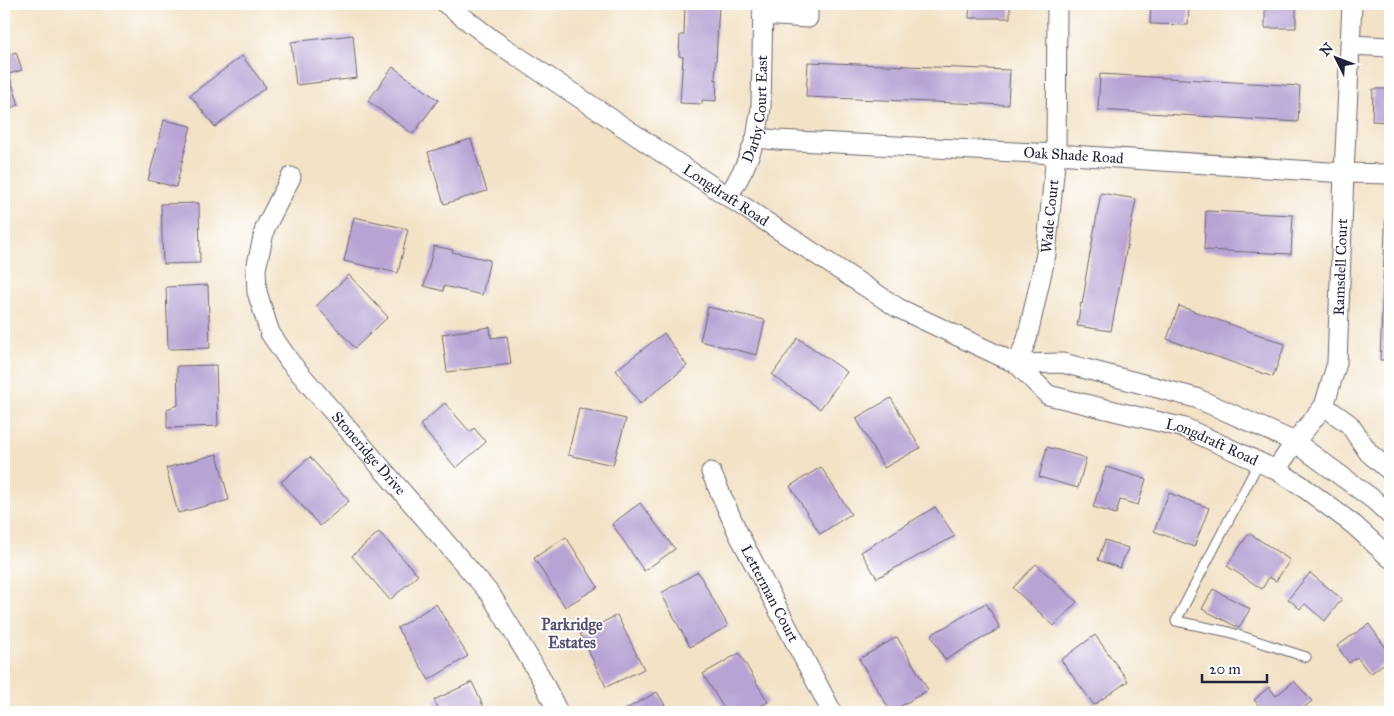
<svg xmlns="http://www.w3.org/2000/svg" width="1394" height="716" font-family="'IM FELL Great Primer',serif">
<rect width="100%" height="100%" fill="#fff"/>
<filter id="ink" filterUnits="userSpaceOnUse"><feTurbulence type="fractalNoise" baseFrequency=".02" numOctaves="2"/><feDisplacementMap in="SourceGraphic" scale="10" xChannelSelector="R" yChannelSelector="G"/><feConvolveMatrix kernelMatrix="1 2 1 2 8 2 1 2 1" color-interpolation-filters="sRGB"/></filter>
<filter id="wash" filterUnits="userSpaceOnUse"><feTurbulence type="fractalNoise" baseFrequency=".0096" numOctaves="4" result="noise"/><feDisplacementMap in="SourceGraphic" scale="20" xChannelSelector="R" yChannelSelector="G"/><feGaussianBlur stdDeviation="1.12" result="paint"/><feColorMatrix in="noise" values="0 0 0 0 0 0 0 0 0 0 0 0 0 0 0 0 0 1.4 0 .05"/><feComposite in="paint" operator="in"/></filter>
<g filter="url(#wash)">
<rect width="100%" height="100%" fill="#f2e2c6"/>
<g id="blocks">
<path fill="#b7a3d4" d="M685 4H719L715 80 717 79 716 101 702 100V104L680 103 683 57 679 56 680 35H684Z
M970 4H1010V18H969Z
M1151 4H1189L1188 25 1150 24Z
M1265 4H1296V28H1265Z
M353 35 357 78 296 85 291 42Z
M16 52 22 70 9 74 19 105 4 110V56Z
M242 56 266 87 215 127 190 95Z
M808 62 1010 70 1008 105 806 97Z
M393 67 438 100 413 134 368 101Z
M1100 74 1300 86 1298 122 1098 110Z
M1373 89H1390V122L1372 121Z
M164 120 191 126 176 187 148 180Z
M471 139 487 191 444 204 428 152Z
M1101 193 1136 199 1111 331 1077 326 1081 303 1082 304 1086 282 1085 281Z
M199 203 200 263 163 264 161 204Z
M1386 204 1390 205V360H1380Z
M1206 211 1293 215 1291 254 1204 250Z
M354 217 408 229 398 273 344 261Z
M434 246 453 250 452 252 490 260 482 295 444 286 443 291 424 286Z
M349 275 388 317 355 348 316 306Z
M208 285 210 348 168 349 166 287Z
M1179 306 1285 344 1273 377 1167 339Z
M708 307 765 320 757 355 700 341Z
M490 327 491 338 507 336 511 364 447 372 442 334Z
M664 333 687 366 640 404 616 370Z
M798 338 847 372 820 409 772 375Z
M216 365 218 426 167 428V409L178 405 177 366Z
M891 398 920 448 884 468 856 418Z
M445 403 470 432 474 428 486 442 456 468 420 425Z
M579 408 626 419 613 465 568 455Z
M1047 447 1086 458 1078 488 1039 477Z
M217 454 229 500 178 513 166 468Z
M310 457 349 501 320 526 281 482Z
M821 467 851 514 820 534 790 486Z
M1106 467 1146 479 1138 505 1120 500 1116 514 1093 507Z
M1169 493 1209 508 1194 547 1154 531Z
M640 503 675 549 644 571 612 524Z
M935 507 955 536 877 578 861 552Z
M379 532 418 575 390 600 352 556Z
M1249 533 1290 560 1276 581 1269 577 1262 589 1227 566Z
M566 537 598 587 565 607 534 558Z
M1105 540 1128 548 1120 568 1098 560Z
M1036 564 1077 602 1054 626 1013 588Z
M698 572 728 626 690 647 661 593Z
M1310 573 1342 599 1325 621 1305 604 1300 609 1288 599Z
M1213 589 1250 609 1239 628 1202 609Z
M986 603 1000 628 945 660 931 635Z
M436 604 468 656 429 680 397 628Z
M617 615 644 669 606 687 580 634Z
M1369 624 1390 654V659L1370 674 1357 657 1349 663 1337 646Z
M1095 635 1128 681 1094 705 1061 660Z
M897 637 928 690 891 712 859 659Z
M739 653 768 702 750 712H726L703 674Z
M1294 681 1312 701 1299 712H1265L1254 700 1269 687 1276 696Z
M472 682 486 712H440L434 700Z
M657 692 669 712H621Z"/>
</g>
</g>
<g filter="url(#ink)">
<use href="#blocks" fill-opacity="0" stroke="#6b656c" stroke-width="1"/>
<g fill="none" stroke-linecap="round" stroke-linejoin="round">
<g stroke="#6b656c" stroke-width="11">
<path id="lane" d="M1259 462 1176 621 1229 632 1306 657"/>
</g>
<g stroke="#6b656c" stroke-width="21">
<g id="street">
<path id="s1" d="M446 4 493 40 727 196 898 308 1017 364 1048 395 1185 428 1276 470 1299 484 1354 525 1390 558"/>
<path d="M762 15 808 18V4"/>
<path d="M1350 45 1390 47"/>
<path id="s2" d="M756 138 777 140 1056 154 1344 173 1390 174"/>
<path id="s3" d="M291 177 265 228 256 269 257 292 270 333 290 362 491 595 540 676 558 712"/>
<path id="s4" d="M727 196 735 185 744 168 756 138 761 108 763 4"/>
<path d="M1017 364 1063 363 1196 398 1295 442 1374 500 1390 515"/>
<path id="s5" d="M1017 364 1027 339 1046 254 1056 154 1057 4"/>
<path d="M1324 406 1349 424 1369 453 1390 471"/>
<path id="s6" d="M1276 470 1295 442 1324 406 1337 363 1344 173 1352 4"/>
<path id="s7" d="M711 472 738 533 832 712"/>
</g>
</g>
<use href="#lane" stroke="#fff" stroke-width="9"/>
<use href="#street" stroke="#fff" stroke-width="19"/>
</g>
</g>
<g text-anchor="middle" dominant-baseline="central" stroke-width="4" stroke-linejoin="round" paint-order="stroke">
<g font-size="15" fill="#22223b" stroke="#fff">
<text stroke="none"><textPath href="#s4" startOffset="94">Darby Court East</textPath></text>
<text stroke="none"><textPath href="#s2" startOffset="318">Oak Shade Road</textPath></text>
<text stroke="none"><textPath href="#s1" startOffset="339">Longdraft Road</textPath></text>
<text stroke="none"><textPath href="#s5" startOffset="152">Wade Court</textPath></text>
<text stroke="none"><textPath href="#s6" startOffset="221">Ramsdell Court</textPath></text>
<text stroke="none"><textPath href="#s1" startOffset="891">Longdraft Road</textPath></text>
<text stroke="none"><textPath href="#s3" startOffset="321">Stoneridge Drive</textPath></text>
<text stroke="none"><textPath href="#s7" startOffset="135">Letterman Court</textPath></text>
</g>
<g font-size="16" font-weight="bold" fill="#564f71" stroke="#fff">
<text x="572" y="624">Parkridge<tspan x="572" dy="18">Estates</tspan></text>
</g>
</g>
<rect width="1394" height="716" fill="none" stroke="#fff" stroke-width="20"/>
<g transform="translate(1336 58) rotate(312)" stroke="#ffffff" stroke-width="4" paint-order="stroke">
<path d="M0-4L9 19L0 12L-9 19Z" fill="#22223b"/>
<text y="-8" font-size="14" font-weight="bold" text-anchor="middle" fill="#22223b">N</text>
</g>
<path d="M1202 674v8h65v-8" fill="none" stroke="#22223b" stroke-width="2.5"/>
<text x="1209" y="674" font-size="15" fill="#22223b" stroke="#ffffff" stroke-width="4" paint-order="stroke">20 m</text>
</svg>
